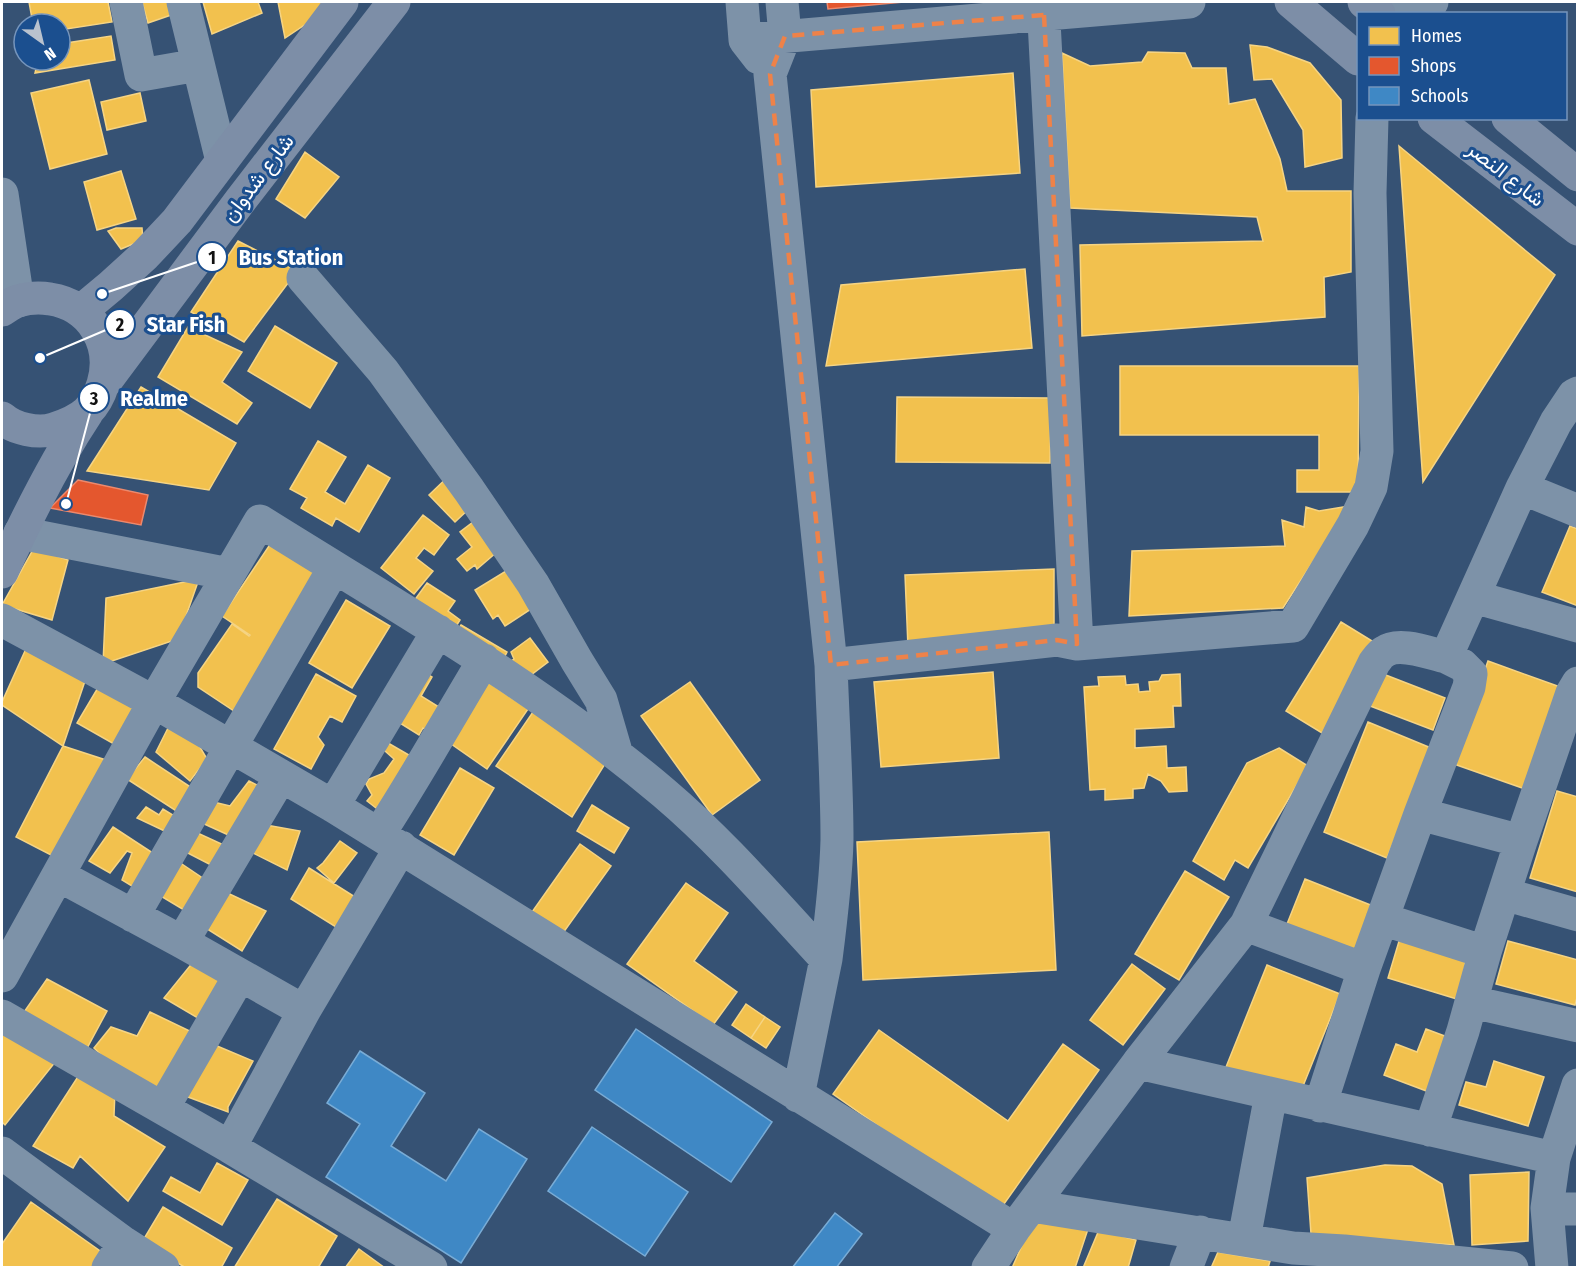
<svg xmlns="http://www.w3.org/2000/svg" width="1579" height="1269" font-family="'Fira Sans Condensed',Vazirmatn,sans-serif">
<rect width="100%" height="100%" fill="#365274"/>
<path fill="#f2c14e" stroke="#f6d483" stroke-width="1.5" d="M29 2H108L112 22 60 30V24H33Z
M142 2H173L177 13 148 23Z
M203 2H258L262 13 212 34Z
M278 2H324L327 10 285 38Z
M111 36 115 60 35 73 38 60H60V44Z
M1250 45 1267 47 1310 63 1341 100 1342 158 1305 167 1303 130 1272 79 1254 80Z
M1148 52 1185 53 1192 68H1226L1229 104 1255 99 1280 159 1287 191H1351V272L1324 277 1325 317 1082 336 1080 245 1263 241 1257 217 1070 208 1062 53 1090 66 1142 62Z
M1013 73 1020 173 816 187 811 90Z
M89 80 107 154 50 169 31 93Z
M140 93 146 121 107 130 101 102Z
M1399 146 1555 275 1423 482Z
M305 152 339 177 305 218 276 199Z
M121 171 136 219 97 230 84 182Z
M116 228H142L143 240 121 249 108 231Z
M238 241 297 271 244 342 191 312Z
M1025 269 1032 348 826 366 841 285Z
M275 326 337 363 310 408 248 371Z
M188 327 242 352 222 382 252 403 237 424 158 377Z
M1120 366H1359L1358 492H1297V470H1319V435H1120Z
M141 387 236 443 209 490 87 471Z
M897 397 1051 398 1050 463 896 462Z
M318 441 346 457 325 492 345 504 368 465 390 478 359 532 336 518 332 526 301 508 307 498 290 489Z
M452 473 472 506 455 522 429 495Z
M1349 506 1283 608 1129 616 1132 551 1285 546 1282 520 1304 527 1306 507 1319 511Z
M423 515 449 535 434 555 424 548 416 558 433 571 414 594 381 568Z
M473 522 497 552 477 569 475 565 467 571 457 559 472 547 460 532Z
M1570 526 1578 529V606L1542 592Z
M273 540 325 577 240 715 198 687V673L232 624 249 636 250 635 222 616Z
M34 548 68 560 52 620 2 605Z
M1054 569V631L908 647 905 575Z
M506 571 531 609 505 626 498 615 493 619 475 590Z
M199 579 178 639 103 664 106 598Z
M427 583 455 601 448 611 460 620 452 633 411 605Z
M346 600 390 626 352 688 309 663Z
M1341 622 1377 644 1322 733 1286 711Z
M461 625 507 652 502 662 455 635Z
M530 638 548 662 523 681 505 665 514 659 511 652Z
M29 642 86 678 63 746 2 705V702Z
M1488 661 1563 688 1525 789 1451 763Z
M424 672 432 677 421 696 447 712 435 736 423 728 419 735 395 720Z
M993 672 999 758 881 767 874 682Z
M1378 672 1445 698 1433 730 1365 704Z
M316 674 356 696 342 722 330 716 318 737 324 745 311 769 274 749Z
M1180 674 1181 706H1173L1174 727 1135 729V748L1166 746 1167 768 1186 767 1187 791 1169 792 1161 781 1148 774 1144 788 1133 789V798L1105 800V789L1090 790 1084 687 1099 686 1098 677 1125 676 1126 685 1138 684 1139 692 1150 691 1149 682 1159 681 1162 675Z
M488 682 528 709 487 769 447 741Z
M690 682 760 780 712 815 641 716Z
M99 686 140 704 114 744 77 723Z
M535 709 608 759 572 817 496 766Z
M173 718 190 730 207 759 190 781 156 752Z
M1368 722 1431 748 1387 858 1324 832Z
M388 743 421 762 385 815 367 801 372 795 366 784 369 779 384 773 394 759 384 750Z
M63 746 106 760 53 856 16 837Z
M1279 748 1308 766 1248 868 1235 860 1224 880 1193 861 1247 763Z
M145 757 198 792 181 814 127 779Z
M460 768 494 788 454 855 420 835Z
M249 781 267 790 235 838 200 822 209 801 230 806Z
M1557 791 1578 797V892L1530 878Z
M592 805 629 828 614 853 577 831Z
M146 807 159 815 163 809 181 820 171 834 137 818Z
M266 825 300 831 287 870 251 852Z
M113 827 159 857 140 891 122 880 132 853 127 851 110 873 89 861Z
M191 830 226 846 213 866 178 848Z
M1049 832 1056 970 863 980 857 842Z
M340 841 357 853 334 883 317 868 323 863Z
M580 844 611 866 563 933 532 912Z
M173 858 204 879 184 910 154 892Z
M309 868 363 902 344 932 291 899Z
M1185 871 1229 897 1179 980 1135 954Z
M1305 879 1373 906 1352 960 1283 934Z
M686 883 728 913 694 961 737 992 713 1025 627 964Z
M221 890 266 911 242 951 204 927Z
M1400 938 1466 958 1460 1000 1388 978Z
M1508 941 1578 960V994L1575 1005 1496 984Z
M198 956 229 978 203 1021 164 998Z
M1132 964 1165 989 1123 1045 1090 1020Z
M1267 965 1340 994 1299 1096 1226 1067Z
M47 979 107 1011 85 1052 22 1015Z
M746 1004 765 1017 751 1038 732 1025Z
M150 1012 194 1033 168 1091 124 1078 94 1048 111 1027 137 1036Z
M765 1017 780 1027 766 1048 751 1038Z
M1426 1029 1450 1038 1429 1092 1384 1075 1396 1044 1417 1052Z
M879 1030 1008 1121 1063 1044 1099 1070 999 1211 833 1094Z
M2 1031 56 1061 5 1125 2 1122Z
M210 1043 253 1061 228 1107V1112L180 1094Z
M1494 1061 1544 1077 1528 1126 1459 1105 1466 1082 1486 1087Z
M81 1072 115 1090 114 1116 165 1147 128 1201 80 1156 73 1168 33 1146Z
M217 1163 248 1180 222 1225 163 1191 171 1177 200 1193Z
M1385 1165 1412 1166 1442 1184 1454 1245 1311 1234 1307 1178Z
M1529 1172 1528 1241 1472 1245 1470 1175Z
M277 1199 337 1236 318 1268H234Z
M31 1202 110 1258 103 1268H2V1244Z
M163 1207 232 1248 221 1268H186L142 1242Z
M1035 1216 1088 1229 1075 1268H1012Z
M1099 1230 1136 1240 1128 1268H1083Z
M359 1249 385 1268H345Z
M1218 1252 1270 1261 1268 1268H1211Z"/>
<path fill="#e4572e" stroke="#ec896d" stroke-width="1.5" d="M827 2H904L828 9Z
M78 480 148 495 141 525 50 508Z"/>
<path fill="#3f88c5" stroke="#79acd6" stroke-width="1.5" d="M636 1029 772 1122 731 1182 595 1090Z
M360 1051 425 1093 391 1146 446 1181 479 1129 527 1159 461 1263 326 1177 360 1124 327 1103Z
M592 1127 688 1192 645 1256 548 1191Z
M835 1213 862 1234 836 1268H792Z"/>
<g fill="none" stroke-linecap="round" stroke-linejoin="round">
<path stroke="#7d92a8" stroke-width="33" d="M126 2 141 75 198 65
M183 2 222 161
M742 2 745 40 759 58
M782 2 785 36 770 74 831 665 1057 640 1077 644 1293 626 1353 525 1371 487 1377 451 1370 193 1372 118
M1043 2 1077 644
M1399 14 1432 2
M745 40 1189 2
M2 194 18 301
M303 278 383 371 469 490 533 584 577 661 601 700 617 755
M1522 488 1578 511
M20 533 229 574
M1474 597 1578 626
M2 620 154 702 333 806 1014 1229
M333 806 438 631
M1420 814 1521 841
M379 834C416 777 449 718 484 660
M401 847 304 1011 230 1147 431 1268
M58 875 182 942 304 1011
M1504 894 1578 915
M133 916 334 568
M1382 919 1485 952
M1246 925 1374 663C1377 659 1380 654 1384 652 1399 641 1429 653 1446 657
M182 942 281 776
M826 959C831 920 836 880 837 840 837 782 833 724 831 665
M2 976 154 702 260 521C397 607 539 687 664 793 723 843 773 902 826 959L798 1096
M1472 1002 1578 1026
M2 1016 230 1147
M1320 1106 1364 969
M163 1108 240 975
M1430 1130 1463 1031 1485 952 1521 841 1572 693 1578 683
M2 1153 124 1243 163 1268
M1554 1158 1138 1063 1246 925 1364 969 1420 814 1469 687 1471 674 1462 665 1446 657 1522 488 1556 422 1574 395 1578 393
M1032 1206 1293 1248 1344 1251 1512 1268
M1547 1208 1578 1209
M1244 1239 1271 1094
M108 1268 124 1243
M988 1268 1014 1229 1138 1063
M1186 1268 1200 1232
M1552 1268 1547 1208 1554 1158 1578 1085"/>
<path stroke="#7d8ea7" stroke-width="33" d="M1291 2 1358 59
M1364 2 1379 14
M1434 118 1578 229
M1508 118 1578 175
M2 310C7 307 12 303 18 301 28 298 39 297 50 299 91 305 115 344 103 384 100 394 94 405 87 412 77 421 66 425 54 429 38 434 14 429 2 418
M81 311 111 286 145 255 177 221 342 2
M103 385 240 201 394 2
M2 572C27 517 54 463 87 413"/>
</g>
<path fill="none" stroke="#ee8249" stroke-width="4.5" stroke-dasharray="12 8" stroke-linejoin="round" d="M1044 15 1077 644 1057 640 831 665 770 74 785 36Z"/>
<g text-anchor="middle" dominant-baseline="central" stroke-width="6" stroke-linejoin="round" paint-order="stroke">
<g font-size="21" fill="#fff" stroke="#1b4f8f">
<text transform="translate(1506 174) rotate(38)">شارع النصر</text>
<text transform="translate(258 178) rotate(-53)">شارع شدوان</text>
</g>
</g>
<path fill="none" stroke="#fff" stroke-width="2" d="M102 294L212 257M40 358L120 324M66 504L94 398"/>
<g fill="#fff" stroke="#1b4f8f" stroke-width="2">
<circle cx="102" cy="294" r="6"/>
<circle cx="40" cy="358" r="6"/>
<circle cx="66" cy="504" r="6"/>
<circle cx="212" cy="257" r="15"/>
<circle cx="120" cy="324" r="15"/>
<circle cx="94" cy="398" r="15"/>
</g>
<g font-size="18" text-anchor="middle" font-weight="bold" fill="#111">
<text x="212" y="264">1</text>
<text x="120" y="331">2</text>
<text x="94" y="405">3</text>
</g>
<g font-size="22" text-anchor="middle" font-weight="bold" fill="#fff" stroke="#1b4f8f" stroke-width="6" stroke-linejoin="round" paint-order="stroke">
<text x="291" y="265">Bus Station</text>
<text x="186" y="332">Star Fish</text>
<text x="154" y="406">Realme</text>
</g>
<rect width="1579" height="1269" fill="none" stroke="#ffffff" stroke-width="6"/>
<rect x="1357" y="12" width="210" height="108" fill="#1b4f8f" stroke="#7695bc" stroke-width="1.5"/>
<rect x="1369" y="27" width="30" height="18" fill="#f2c14e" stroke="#7695bc" stroke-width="1.5"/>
<text x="1411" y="42" font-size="18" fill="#ffffff">Homes</text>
<rect x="1369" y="57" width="30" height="18" fill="#e4572e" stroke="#7695bc" stroke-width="1.5"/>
<text x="1411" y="72" font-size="18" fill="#ffffff">Shops</text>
<rect x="1369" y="87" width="30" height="18" fill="#3f88c5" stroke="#7695bc" stroke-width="1.5"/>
<text x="1411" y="102" font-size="18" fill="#ffffff">Schools</text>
<g transform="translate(42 42) rotate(146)"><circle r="28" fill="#1b4f8f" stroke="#7695bc" stroke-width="1.5"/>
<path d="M0-4.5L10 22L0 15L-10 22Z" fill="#b9c2ce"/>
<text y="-9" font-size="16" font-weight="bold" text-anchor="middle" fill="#ffffff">N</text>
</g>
</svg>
